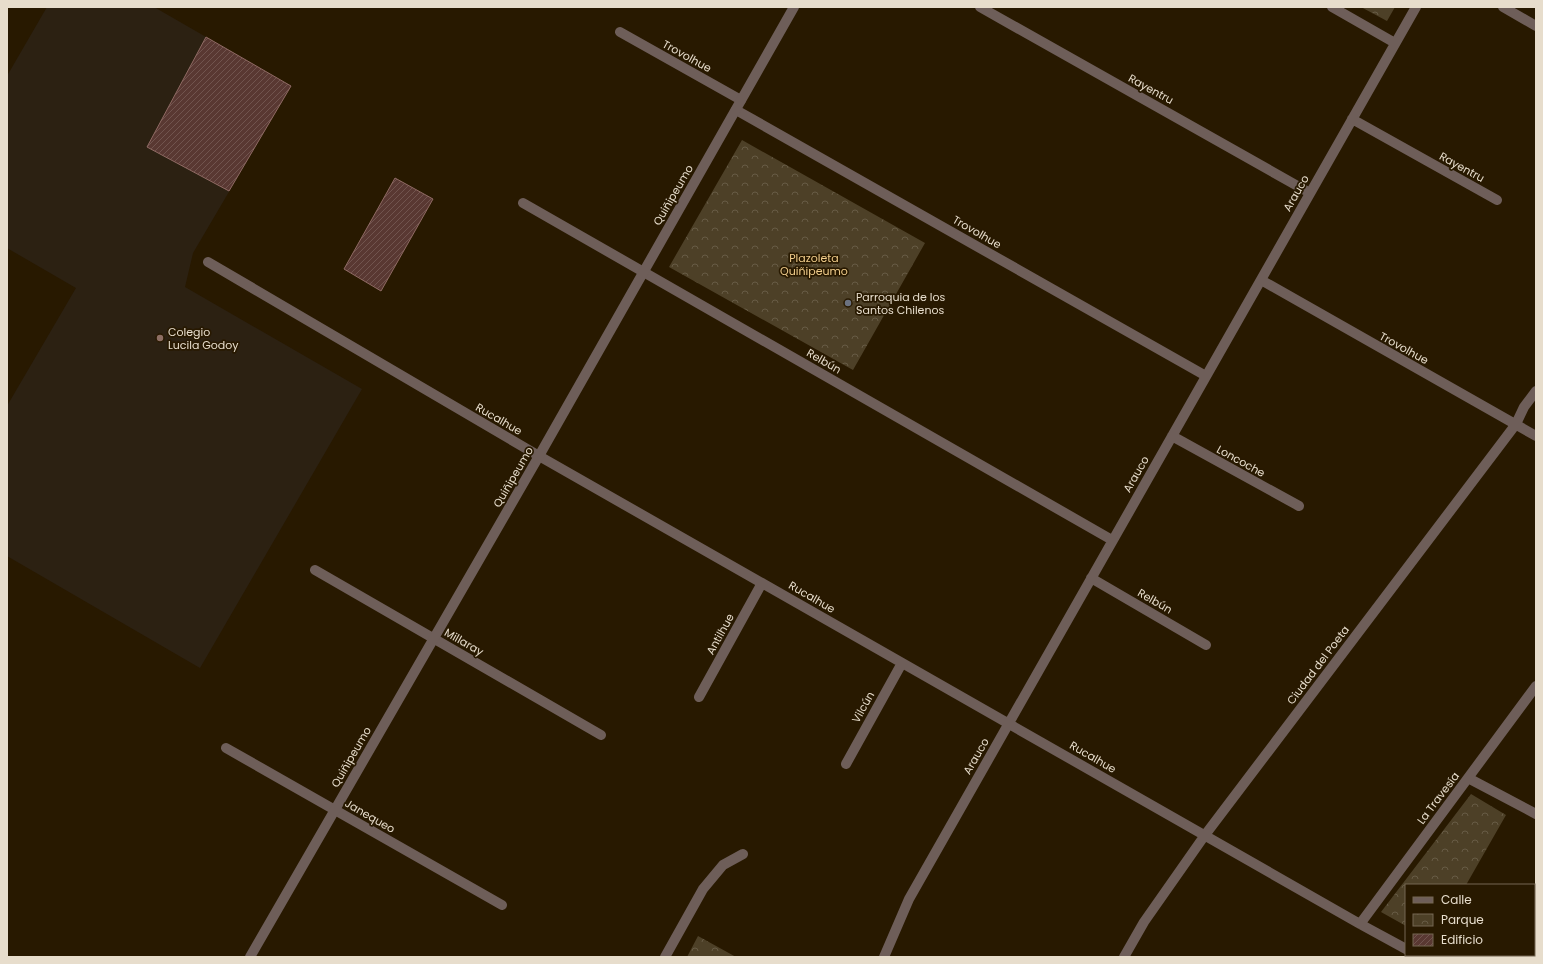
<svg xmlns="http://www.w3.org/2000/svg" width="1543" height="964" font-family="Poppins,sans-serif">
<defs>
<pattern id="park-crowns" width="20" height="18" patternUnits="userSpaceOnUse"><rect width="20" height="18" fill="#4d4027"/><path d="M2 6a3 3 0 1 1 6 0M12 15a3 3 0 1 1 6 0" fill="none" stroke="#675b45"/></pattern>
<pattern id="building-hatch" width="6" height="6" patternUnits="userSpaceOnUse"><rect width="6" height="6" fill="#593832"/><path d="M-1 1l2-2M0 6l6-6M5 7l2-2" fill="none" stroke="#71544e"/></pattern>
</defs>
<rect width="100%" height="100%" fill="#281900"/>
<path fill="#2c2112" d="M47 7H154L291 86 193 253 185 287 362 389 200 668 7 556V406L76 288 7 248V76Z"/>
<path fill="url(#park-crowns)" d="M1361 7H1395L1387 21Z
M742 140 925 243 853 370 669 267Z
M1471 794 1506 815 1466 885H1406V926L1381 912Z
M698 936 736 957H687Z"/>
<path fill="url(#building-hatch)" stroke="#8f6a63" d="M206 37 291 86 229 191 147 147Z
M395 178 433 199 381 291 344 269Z"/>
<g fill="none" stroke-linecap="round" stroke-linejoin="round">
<path stroke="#6e5e59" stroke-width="10" d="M980 7 1310 193
M1332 7 1395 43
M1503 7 1536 26
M620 32 741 100
M736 110 1206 376
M1352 119 1497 200
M523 203 1112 540
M208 262 539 456 1360 924 1406 949
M1261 280 1536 436
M1172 436 1299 506
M315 570 601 735
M1091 578 1206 645
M699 697 762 583
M226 748 502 905
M846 764 902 663
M1468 778 1536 814
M1360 924 1536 686
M1417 955 1421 957
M665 957 703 889 723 865 743 854
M884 957 909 899 1416 7
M1124 957 1144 922 1205 835 1516 424 1524 407 1536 391"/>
<path stroke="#6e5e59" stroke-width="10" d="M250 957 539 456 794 7"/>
</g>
<circle fill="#6b7280" stroke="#281900" stroke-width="1.5" cx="848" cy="303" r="4"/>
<circle fill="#8d6e63" stroke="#281900" stroke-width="1.5" cx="160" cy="338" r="4"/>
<g text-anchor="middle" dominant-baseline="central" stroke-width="3.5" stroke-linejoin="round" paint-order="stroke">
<g font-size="11" fill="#e7ddcc" stroke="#281900">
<text transform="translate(687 56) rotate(29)">Trovolhue</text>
<text transform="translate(1151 89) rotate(29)">Rayentru</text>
<text transform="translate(1462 167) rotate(29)">Rayentru</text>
<text transform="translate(1296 193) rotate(-60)">Arauco</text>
<text transform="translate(673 195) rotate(-60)">Quiñipeumo</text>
<text transform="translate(977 232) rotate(30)">Trovolhue</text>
<text transform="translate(1404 348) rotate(29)">Trovolhue</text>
<text transform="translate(824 361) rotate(30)">Relbún</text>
<text transform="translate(499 419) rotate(30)">Rucalhue</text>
<text transform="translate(1241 461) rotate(29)">Loncoche</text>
<text transform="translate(1136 474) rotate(-60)">Arauco</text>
<text transform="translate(513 477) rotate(-60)">Quiñipeumo</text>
<text transform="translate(812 597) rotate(30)">Rucalhue</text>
<text transform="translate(1155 601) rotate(30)">Relbún</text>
<text transform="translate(720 634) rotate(-61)">Antilhue</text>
<text transform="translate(464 642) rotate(30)">Millaray</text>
<text transform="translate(1318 665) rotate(-53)">Ciudad del Poeta</text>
<text transform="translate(863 707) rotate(-61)">Vilcún</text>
<text transform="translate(976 756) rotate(-60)">Arauco</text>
<text transform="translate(351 757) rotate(-60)">Quiñipeumo</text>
<text transform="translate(1093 757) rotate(30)">Rucalhue</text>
<text transform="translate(1438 798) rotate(-53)">La Travesía</text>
<text transform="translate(370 816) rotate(30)">Janequeo</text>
</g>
<g font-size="11" fill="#f2ce8c" stroke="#281900">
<text x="814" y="258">Plazoleta<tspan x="814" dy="13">Quiñipeumo</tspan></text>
</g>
<g font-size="11" fill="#e7ddcc" stroke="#281900" text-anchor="start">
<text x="856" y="297">Parroquia de los<tspan x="856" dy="13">Santos Chilenos</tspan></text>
<text x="168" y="332">Colegio<tspan x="168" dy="13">Lucila Godoy</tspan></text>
</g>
</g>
<rect width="1543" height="964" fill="none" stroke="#e7ddcc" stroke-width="16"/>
<rect x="1405" y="884" width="130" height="72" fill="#281900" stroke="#746752"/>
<rect x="1413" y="897" width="20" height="6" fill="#6e5e59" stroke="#746752"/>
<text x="1441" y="904" font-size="12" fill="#e7ddcc">Calle</text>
<rect x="1413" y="914" width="20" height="12" fill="url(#park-crowns)" stroke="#746752"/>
<text x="1441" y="924" font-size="12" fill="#e7ddcc">Parque</text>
<rect x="1413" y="934" width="20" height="12" fill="url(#building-hatch)" stroke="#746752"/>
<text x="1441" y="944" font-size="12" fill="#e7ddcc">Edificio</text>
</svg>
